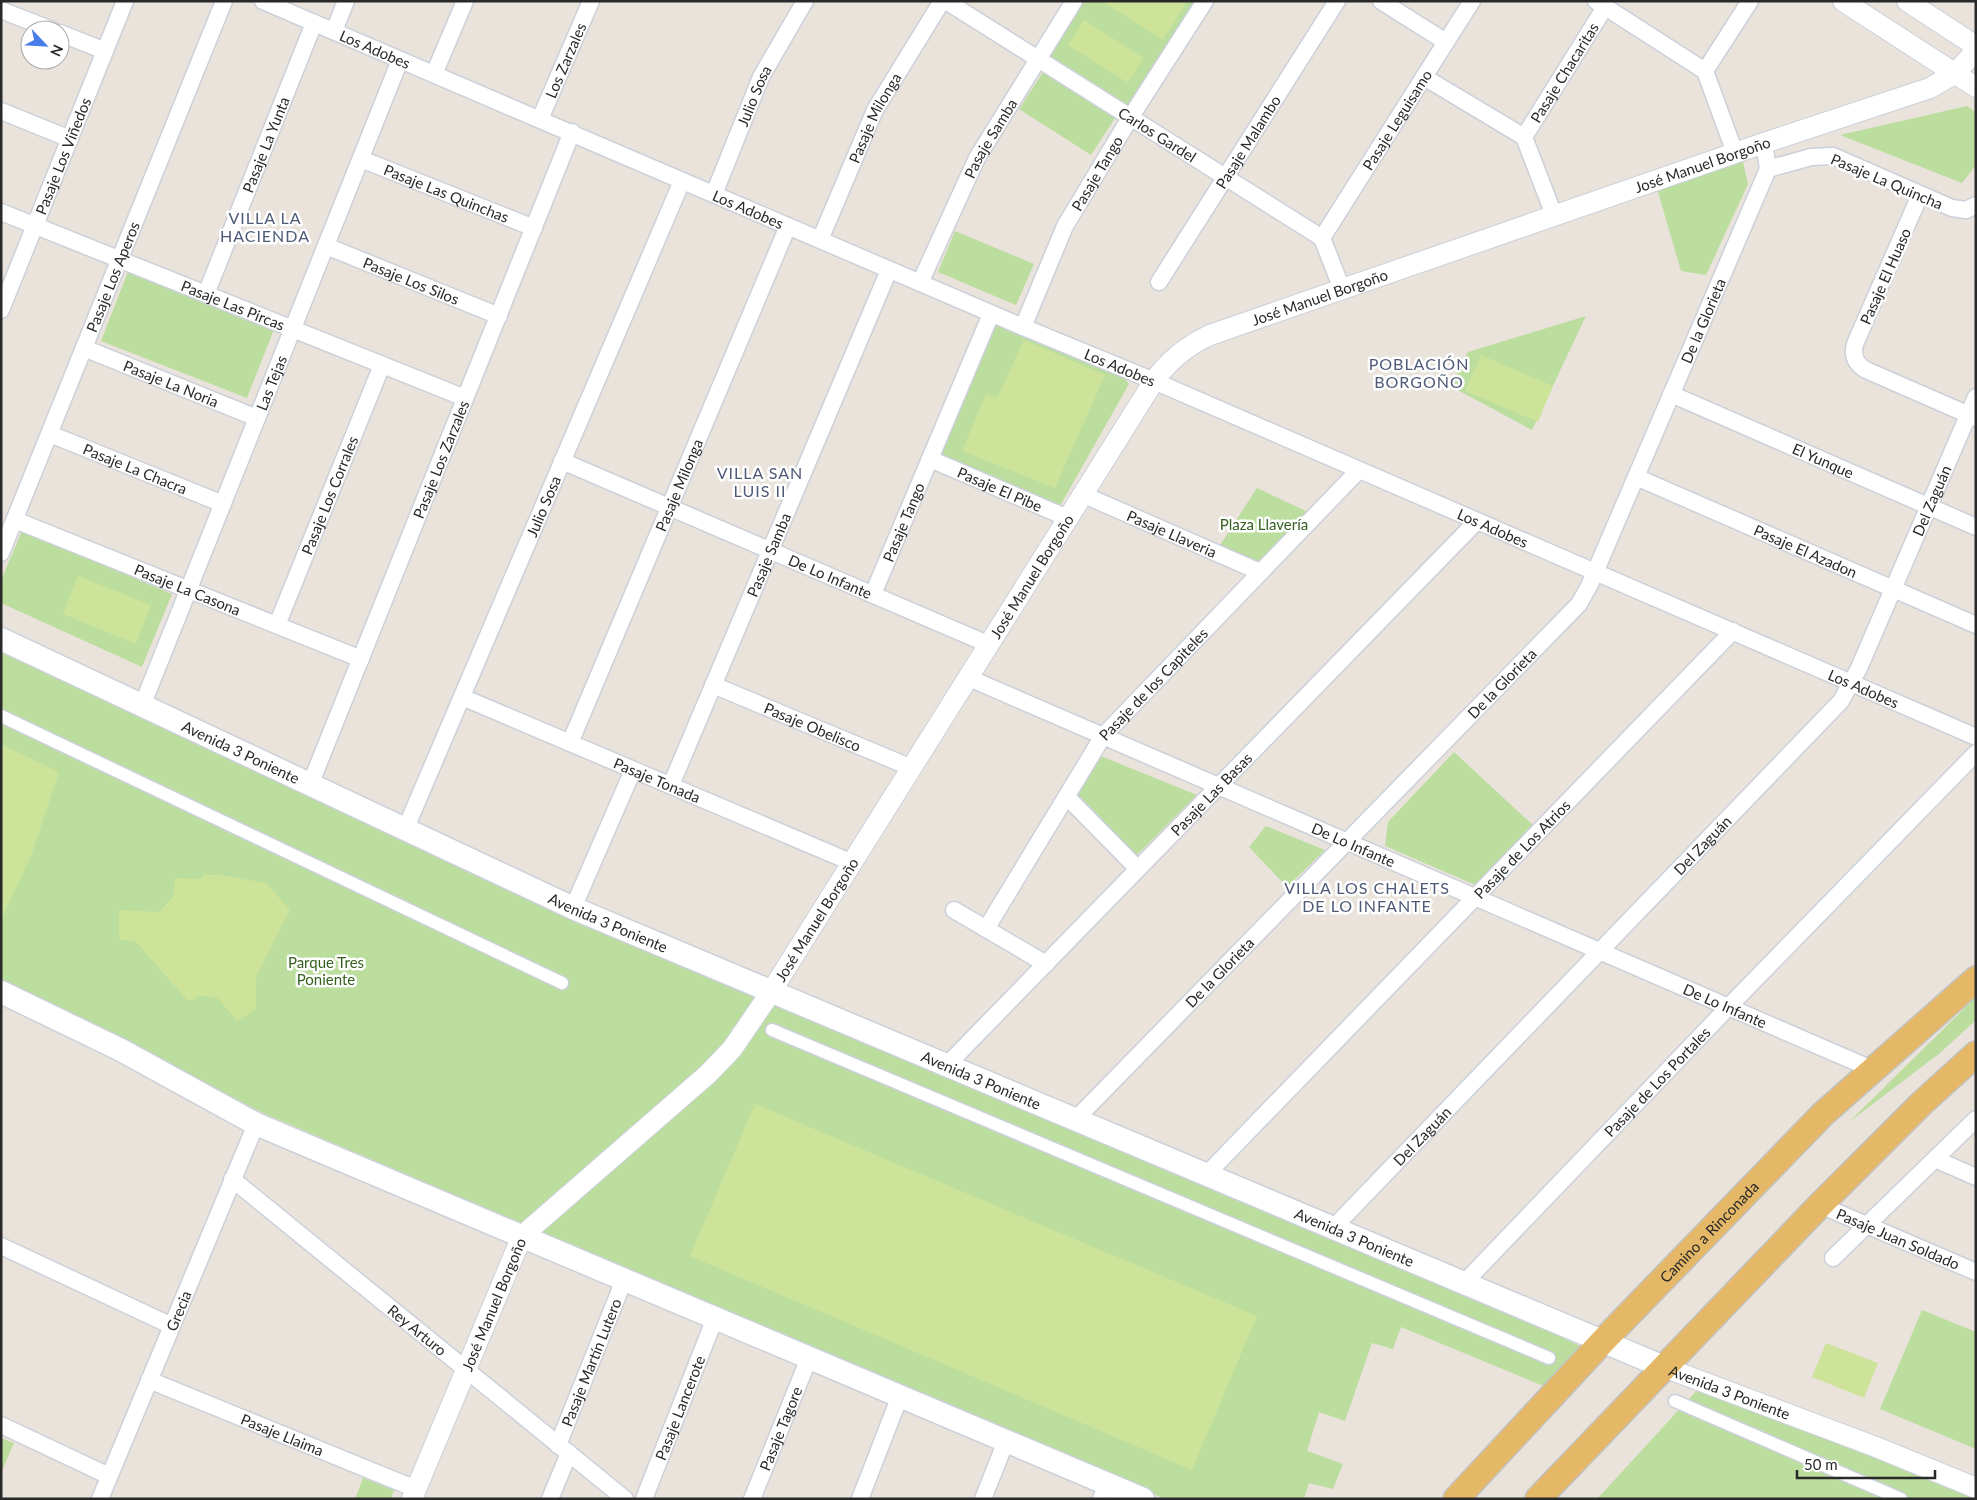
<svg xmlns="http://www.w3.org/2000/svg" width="1977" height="1500" font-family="Lato,sans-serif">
<rect width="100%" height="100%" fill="#eae3dc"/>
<path fill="#bbdd9d" d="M1080 1H1195L1129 106 1047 54Z
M1043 72 1115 118 1091 155 1019 109Z
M1967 106 1976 112V165L1962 183 1840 135Z
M1742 158 1748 184 1706 275 1681 271 1656 185Z
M955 231 1034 264 1016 305 938 272Z
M129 269 275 327 247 398 101 341Z
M1586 316 1532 430 1450 386 1468 352Z
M996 325 1123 377 1129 384 1060 506 940 458Z
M1257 488 1310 513 1259 568 1217 550Z
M22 531 172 594 142 667 1 603V580Z
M1 645 561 912 776 1006 1538 1326 1582 1347 1546 1387 1401 1327 1393 1349 1372 1343 1345 1421 1319 1412 1307 1451 1343 1464 1333 1489 1309 1483 1304 1499H1165L263 1113 1 981Z
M1454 752 1535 827 1480 887 1385 846 1388 822Z
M1098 755 1197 795 1137 855 1075 798Z
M1266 826 1325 850 1287 887 1249 847Z
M1976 997V1020L1940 1053 1849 1122Z
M1922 1310 1976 1332V1449L1880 1409Z
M1698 1389 1976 1498V1499H1597Z
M1 1438 14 1443 1 1473Z
M363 1478 394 1490 391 1499H355Z"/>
<path fill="#cde39a" d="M1102 1H1184L1186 3 1163 40Z
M1084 20 1144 58 1128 83 1068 45Z
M1024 340 1105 375 1055 488 962 451 986 394 997 398Z
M1481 355 1553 386 1538 422 1465 391Z
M78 576 151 605 136 644 63 614Z
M1 744 59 772 32 854 1 920Z
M204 875H219L266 883 290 910 256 977V1009L237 1021 218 998 200 995 193 1000H187L136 942 119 939V910L159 912 173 897 175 880 179 878 201 879Z
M755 1104 1257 1316 1192 1470 690 1256Z
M1826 1343 1878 1363 1864 1398 1812 1377Z"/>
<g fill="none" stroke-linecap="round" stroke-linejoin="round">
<g stroke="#cbd0da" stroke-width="15">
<path id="pedestrian" d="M1 716 562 983
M772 1030 1549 1358
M1675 1401 1901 1499"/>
</g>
<g stroke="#cbd0da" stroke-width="19">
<g id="minor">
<path id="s1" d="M263 1 1023 327 1154 381 1976 737"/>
<path id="s2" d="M946 1 1322 238 1342 289"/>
<path d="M1381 1 1446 42"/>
<path d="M1596 1 1705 71 1735 153"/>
<path d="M1 10 52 30"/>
<path d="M334 31 346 1"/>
<path d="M60 33 105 51"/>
<path d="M1705 71 1750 1"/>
<path d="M434 74 465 1"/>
<path d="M1424 77 1524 137 1554 215"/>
<path d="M1 111 70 139"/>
<path id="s3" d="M540 119 591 1"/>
<path id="s4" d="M1524 137 1605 7"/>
<path id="s5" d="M361 159 534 228"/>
<path d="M1768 169 1811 157 1833 156 1952 208 1966 210 1976 205"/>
<path id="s6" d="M714 194 761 77 805 1"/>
<path d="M1920 195 1855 344C1852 355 1855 364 1866 370L1976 418"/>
<path id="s7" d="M1 212 465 398"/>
<path id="s8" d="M1322 238 1472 1"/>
<path id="s9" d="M820 240 875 110 942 1"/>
<path id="s10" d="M326 246 499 316"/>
<path id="s11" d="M1159 282 1337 1"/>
<path id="s12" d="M920 283 977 158 1074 1"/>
<path id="s13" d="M206 294 314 23"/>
<path id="s14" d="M1 310 125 1"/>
<path id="s15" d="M1023 327 1065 226 1130 118 1205 1"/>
<path id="s16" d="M84 348 257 418"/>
<path id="s17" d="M1671 394 1976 527"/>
<path id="s18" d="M50 434 223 504"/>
<path id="s19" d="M930 459 1070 519"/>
<path id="s20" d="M562 461 990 645"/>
<path id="s21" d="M1636 477 1976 625"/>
<path id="s22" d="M1084 495 1260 572"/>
<path id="s23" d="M15 520 361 659"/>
<path id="s24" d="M1 553 224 1"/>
<path id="s25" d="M873 594 991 314"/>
<path id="s26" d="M277 625 382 365"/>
<path id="s27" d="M969 678 1874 1070"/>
<path id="s28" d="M713 685 912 768"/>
<path id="s29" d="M462 697 853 863"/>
<path id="s30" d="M142 706 400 60"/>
<path id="s31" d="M570 743 788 226"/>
<path id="s32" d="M310 785 572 132"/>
<path id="s33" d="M671 785 889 270"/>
<path d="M1067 797 1138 869"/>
<path id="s34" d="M405 830 682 181"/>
<path d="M573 908 633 770"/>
<path d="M954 910 1046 964"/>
<path id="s35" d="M986 929 1103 736 1359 470"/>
<path id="s36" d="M946 1066 1477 521"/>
<path id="s37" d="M1074 1121 1579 604 1590 584 1768 169 1764 143"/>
<path d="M1935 1159 1976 1177"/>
<path id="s38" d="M1206 1175 1733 631"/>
<path id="s39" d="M232 1179 625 1499"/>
<path id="s40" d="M1820 1205 1976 1272"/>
<path id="s41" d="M1333 1228 1841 701 1859 668 1976 397"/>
<path d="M1 1246 172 1326"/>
<path d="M1833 1258 1976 1119"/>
<path id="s42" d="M1464 1283 1739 996 1976 753"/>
<path id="s43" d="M149 1380 416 1489"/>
<path d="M1 1425 109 1476"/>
<path id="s44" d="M558 1445 624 1280"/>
<path id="s45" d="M100 1499 256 1124"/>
<path d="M550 1499 569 1453"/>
<path id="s46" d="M644 1499 715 1318"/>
<path id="s47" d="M752 1499 809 1358"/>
<path d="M860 1499 900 1396"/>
<path d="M983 1499 1006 1441"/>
<path d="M1101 1499 1107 1484"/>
</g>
</g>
<g stroke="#cbd0da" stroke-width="22">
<g id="tertiary">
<path d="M1843 1 1976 87"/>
<path d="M1907 1 1976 46"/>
<path id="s48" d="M1666 1368 1876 1447 1976 1488"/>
<path id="s49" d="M412 1499 522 1236 708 1074 732 1049 771 992 1154 381C1169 360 1186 346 1210 335L1764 143 1930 88 1956 73 1976 50"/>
</g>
</g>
<g stroke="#cbd0da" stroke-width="25">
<g id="secondary">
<path id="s50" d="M1 639 573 908 1666 1368"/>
<path d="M1 992 121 1050 256 1124 1143 1499"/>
</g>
</g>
<g stroke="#c3c3c3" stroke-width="28">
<g id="primary">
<path id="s51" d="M1456 1499 1603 1341 1823 1114 1976 979"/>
<path d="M1538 1499 1820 1205 1922 1103 1976 1054"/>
</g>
</g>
<use href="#pedestrian" stroke="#fff" stroke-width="12"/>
<use href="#minor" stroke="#fff" stroke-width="16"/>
<use href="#tertiary" stroke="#fff" stroke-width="20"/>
<use href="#secondary" stroke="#fff" stroke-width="22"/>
<use href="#primary" stroke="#e5b867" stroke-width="25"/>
</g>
<g text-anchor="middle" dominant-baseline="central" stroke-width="5" stroke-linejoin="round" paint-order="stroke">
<g font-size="15" fill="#292929" stroke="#fff">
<text stroke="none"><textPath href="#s1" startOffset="122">Los Adobes</textPath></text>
<text stroke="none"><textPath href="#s3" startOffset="64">Los Zarzales</textPath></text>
<text stroke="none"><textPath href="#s4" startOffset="76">Pasaje Chacaritas</textPath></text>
<text stroke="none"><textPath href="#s6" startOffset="106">Julio Sosa</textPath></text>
<text stroke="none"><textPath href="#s9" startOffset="134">Pasaje Milonga</textPath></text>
<text stroke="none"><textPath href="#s8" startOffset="140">Pasaje Leguisamo</textPath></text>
<text stroke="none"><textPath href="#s2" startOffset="250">Carlos Gardel</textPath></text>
<text stroke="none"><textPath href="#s12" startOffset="161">Pasaje Samba</textPath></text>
<text stroke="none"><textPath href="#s11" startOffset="166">Pasaje Malambo</textPath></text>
<text stroke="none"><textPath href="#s13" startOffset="161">Pasaje La Yunta</textPath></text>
<text stroke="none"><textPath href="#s14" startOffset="166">Pasaje Los Viñedos</textPath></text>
<text stroke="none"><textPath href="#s49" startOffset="1951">José Manuel Borgoño</textPath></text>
<text stroke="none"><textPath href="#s15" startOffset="171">Pasaje Tango</textPath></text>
<text transform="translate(1887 181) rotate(23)">Pasaje La Quincha</text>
<text stroke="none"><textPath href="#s5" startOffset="92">Pasaje Las Quinchas</textPath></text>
<text stroke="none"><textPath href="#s1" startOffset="528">Los Adobes</textPath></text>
<text transform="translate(1885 276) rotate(-66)">Pasaje El Huaso</text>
<text stroke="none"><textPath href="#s24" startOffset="298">Pasaje Los Aperos</textPath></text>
<text stroke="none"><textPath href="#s10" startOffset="92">Pasaje Los Silos</textPath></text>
<text stroke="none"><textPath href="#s49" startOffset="1546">José Manuel Borgoño</textPath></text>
<text stroke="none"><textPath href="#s7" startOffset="250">Pasaje Las Pircas</textPath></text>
<text stroke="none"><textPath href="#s37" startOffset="1032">De la Glorieta</textPath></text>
<text stroke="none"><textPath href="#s1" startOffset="932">Los Adobes</textPath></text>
<text stroke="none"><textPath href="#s16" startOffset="94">Pasaje La Noria</textPath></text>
<text stroke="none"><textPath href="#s30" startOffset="348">Las Tejas</textPath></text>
<text stroke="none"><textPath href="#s32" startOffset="351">Pasaje Los Zarzales</textPath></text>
<text stroke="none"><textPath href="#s17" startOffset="166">El Yunque</textPath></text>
<text stroke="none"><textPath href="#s18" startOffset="92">Pasaje La Chacra</textPath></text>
<text stroke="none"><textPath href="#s31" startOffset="280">Pasaje Milonga</textPath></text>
<text stroke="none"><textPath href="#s19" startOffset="76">Pasaje El Pibe</textPath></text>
<text stroke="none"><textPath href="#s26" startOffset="140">Pasaje Los Corrales</textPath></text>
<text stroke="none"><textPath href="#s41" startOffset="952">Del Zaguán</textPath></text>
<text stroke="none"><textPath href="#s34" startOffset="352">Julio Sosa</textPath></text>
<text stroke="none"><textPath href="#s25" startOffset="78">Pasaje Tango</textPath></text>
<text stroke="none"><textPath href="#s1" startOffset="1338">Los Adobes</textPath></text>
<text stroke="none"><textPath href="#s22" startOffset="96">Pasaje Llaveria</textPath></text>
<text stroke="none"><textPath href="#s21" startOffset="185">Pasaje El Azadon</textPath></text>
<text stroke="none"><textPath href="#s33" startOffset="250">Pasaje Samba</textPath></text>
<text stroke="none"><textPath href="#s20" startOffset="292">De Lo Infante</textPath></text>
<text stroke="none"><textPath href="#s49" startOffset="1126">José Manuel Borgoño</textPath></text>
<text stroke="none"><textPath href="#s23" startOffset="186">Pasaje La Casona</textPath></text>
<text stroke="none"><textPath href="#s37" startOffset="612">De la Glorieta</textPath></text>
<text stroke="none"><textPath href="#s35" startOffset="298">Pasaje de los Capiteles</textPath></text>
<text stroke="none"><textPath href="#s1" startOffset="1742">Los Adobes</textPath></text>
<text stroke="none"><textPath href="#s28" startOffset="108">Pasaje Obelisco</textPath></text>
<text stroke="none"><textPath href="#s50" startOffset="265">Avenida 3 Poniente</textPath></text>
<text stroke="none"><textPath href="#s29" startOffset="212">Pasaje Tonada</textPath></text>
<text stroke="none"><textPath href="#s36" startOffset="380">Pasaje Las Basas</textPath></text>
<text stroke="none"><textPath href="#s27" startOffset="419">De Lo Infante</textPath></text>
<text stroke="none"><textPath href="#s41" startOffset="532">Del Zaguán</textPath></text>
<text stroke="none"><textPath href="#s38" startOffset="454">Pasaje de Los Atrios</textPath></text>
<text stroke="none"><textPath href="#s49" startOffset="721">José Manuel Borgoño</textPath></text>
<text stroke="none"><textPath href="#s50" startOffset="670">Avenida 3 Poniente</textPath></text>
<text stroke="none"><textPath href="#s37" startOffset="208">De la Glorieta</textPath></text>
<text stroke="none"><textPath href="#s27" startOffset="824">De Lo Infante</textPath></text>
<text stroke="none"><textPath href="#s50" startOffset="1075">Avenida 3 Poniente</textPath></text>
<text stroke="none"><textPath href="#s42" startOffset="279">Pasaje de Los Portales</textPath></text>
<text stroke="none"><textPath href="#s41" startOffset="128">Del Zaguán</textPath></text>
<text stroke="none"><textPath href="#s51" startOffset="368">Camino a Rinconada</textPath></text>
<text stroke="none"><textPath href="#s50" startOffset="1480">Avenida 3 Poniente</textPath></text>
<text stroke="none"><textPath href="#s40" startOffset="85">Pasaje Juan Soldado</textPath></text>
<text stroke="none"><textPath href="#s49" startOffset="211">José Manuel Borgoño</textPath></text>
<text stroke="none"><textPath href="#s45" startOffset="204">Grecia</textPath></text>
<text stroke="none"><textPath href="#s39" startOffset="239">Rey Arturo</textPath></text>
<text stroke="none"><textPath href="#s44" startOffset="89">Pasaje Martín Lutero</textPath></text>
<text stroke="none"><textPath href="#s48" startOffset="68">Avenida 3 Poniente</textPath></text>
<text stroke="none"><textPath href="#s46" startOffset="98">Pasaje Lancerote</textPath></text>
<text stroke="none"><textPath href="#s47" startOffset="76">Pasaje Tagore</textPath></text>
<text stroke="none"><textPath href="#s43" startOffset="144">Pasaje Llaima</textPath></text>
</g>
<g font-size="15" fill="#356020" stroke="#fff">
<text x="1264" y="524">Plaza Llavería</text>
<text x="326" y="962">Parque Tres<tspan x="326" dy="17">Poniente</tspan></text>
</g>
<g font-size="16" letter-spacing="1" fill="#4e5a76" stroke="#fff">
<text x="265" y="217">VILLA LA<tspan x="265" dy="18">HACIENDA</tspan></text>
<text x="1419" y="363">POBLACIÓN<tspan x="1419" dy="18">BORGOÑO</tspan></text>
<text x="760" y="472">VILLA SAN<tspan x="760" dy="18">LUIS II</tspan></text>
<text x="1367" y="887">VILLA LOS CHALETS<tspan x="1367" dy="18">DE LO INFANTE</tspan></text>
</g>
</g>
<rect width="1977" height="1500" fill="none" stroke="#292929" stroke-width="5"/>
<g transform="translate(45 45) rotate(115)"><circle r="24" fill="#ffffff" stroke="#a9a9a9"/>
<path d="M0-4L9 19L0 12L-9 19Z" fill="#497ceb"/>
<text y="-8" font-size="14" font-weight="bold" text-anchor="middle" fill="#292929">N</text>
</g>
<path d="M1797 1470v8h138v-8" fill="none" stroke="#292929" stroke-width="2.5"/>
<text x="1804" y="1470" font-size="15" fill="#292929" stroke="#ffffff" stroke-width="4" paint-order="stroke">50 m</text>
</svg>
